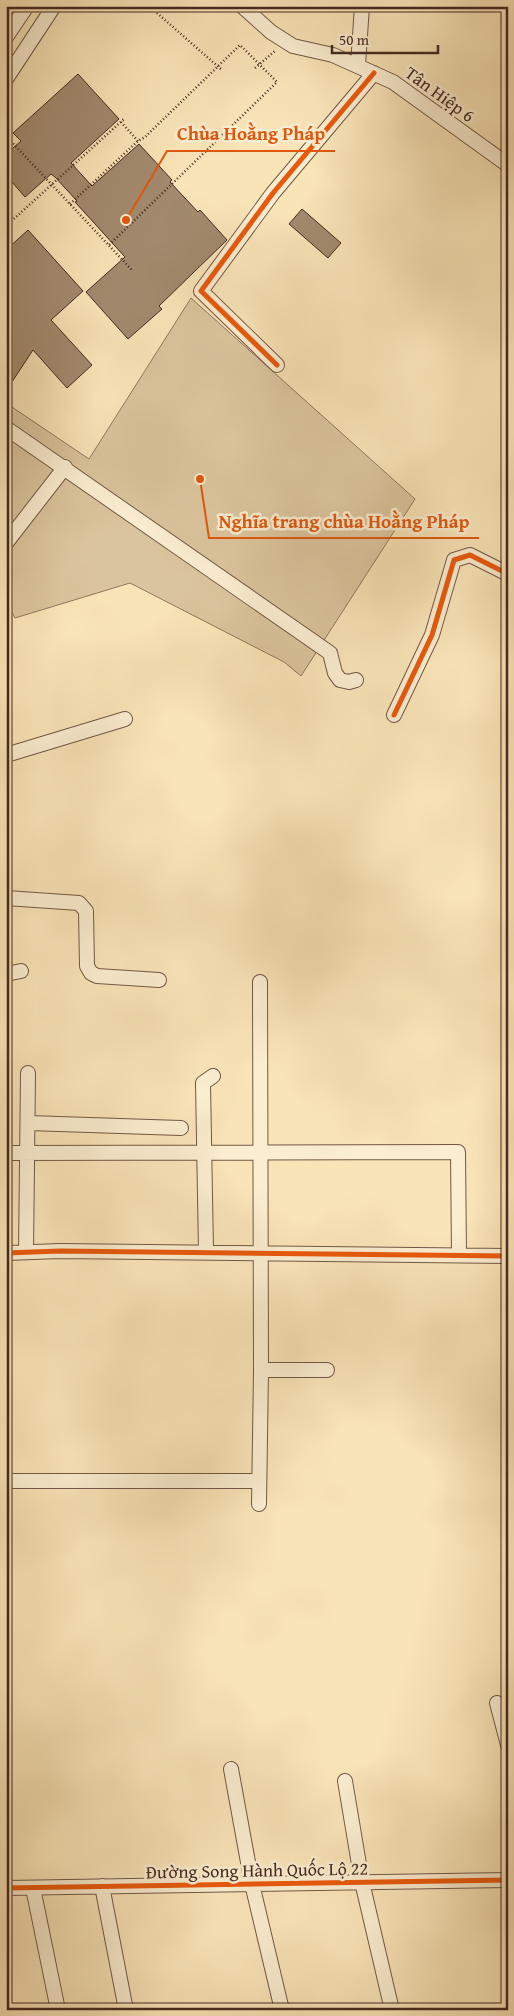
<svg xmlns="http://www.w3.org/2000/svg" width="514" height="2016" font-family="'Gentium Book Plus',serif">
<rect width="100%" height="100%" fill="#f9e4b7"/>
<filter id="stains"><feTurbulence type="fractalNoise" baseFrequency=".004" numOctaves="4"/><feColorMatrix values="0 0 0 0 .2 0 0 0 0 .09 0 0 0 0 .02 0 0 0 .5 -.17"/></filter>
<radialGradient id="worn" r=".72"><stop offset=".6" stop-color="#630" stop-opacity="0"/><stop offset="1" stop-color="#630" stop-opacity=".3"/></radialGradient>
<path fill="#dac49d" stroke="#8f765e" d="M191 298 415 499 301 676 284 662 130 583 15 618 12 612 6 614V403L89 459Z"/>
<path fill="#a28a6e" stroke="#44291f" d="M78 74 119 119 71 163 92 186 139 144 172 180 170 182 198 212 200 210 227 240 159 306 162 309 128 339 86 292 125 257 75 202 77 201 55 177 51 174 25 197 6 175V154L21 141 13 133Z
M302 209 341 243 328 258 289 224Z
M28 230 83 291 51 320 92 365 67 388 33 350 6 391V250Z"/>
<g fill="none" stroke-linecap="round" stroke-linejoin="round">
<g stroke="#715845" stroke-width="16">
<path id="minor" d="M242 6 271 32 293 46 333 55 393 82 508 165
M6 37 27 6
M358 65 362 6
M6 79 54 6
M277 365 201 291 273 193 374 73
M6 428 330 653 335 673 340 680 349 682 356 680
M6 543 65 467
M394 715 432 635 454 560 470 555 508 574
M6 755 125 719
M6 898 79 903 86 911 87 966 91 973 97 976 159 980
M6 974 21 971
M28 1123 181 1128
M6 1153 458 1152 459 1255
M26 1252 28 1073
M206 1252 203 1083 213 1076
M6 1253 60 1251 508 1256
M261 1370H327
M6 1481H259
M259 1504 261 1370 260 982
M497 1703 508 1745
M231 1769 252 1884 282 2010
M345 1781 362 1882 392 2010
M102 1886 126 2010
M6 1888 508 1880
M33 1888 58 2010"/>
</g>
<path stroke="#44291f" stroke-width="2.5" stroke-dasharray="1 2.5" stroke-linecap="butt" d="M149 6 222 70
M255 68 275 51
M121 122 138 141
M6 136 132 270
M70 204 138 141 145 137 240 45 277 82 109 245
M6 226 124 119"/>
<use href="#minor" stroke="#fbedd0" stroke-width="14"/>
<g stroke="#fbedd0" stroke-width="8">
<path id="cycleway" d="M277 365 201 291 273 193 374 73
M394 715 432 635 454 560 470 555 508 574
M6 1253 60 1251 508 1256
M6 1888 508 1880"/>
</g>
<use href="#cycleway" stroke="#e8590c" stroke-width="5"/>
</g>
<g text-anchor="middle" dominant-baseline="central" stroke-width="5" stroke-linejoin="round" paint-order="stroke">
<g font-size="18" fill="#44291f" stroke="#fbedd0">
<text transform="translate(440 94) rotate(36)">Tân Hiệp 6</text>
<text transform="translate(257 1870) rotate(-1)">Đường Song Hành Quốc Lộ 22</text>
</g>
</g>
<path fill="none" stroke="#e0570d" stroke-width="2" d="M126 220L167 151H335M200 479L209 538H479"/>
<g fill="#e0570d" stroke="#fbedd0" stroke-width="2">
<circle cx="126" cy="220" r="5"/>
<circle cx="200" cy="479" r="5"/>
</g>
<g font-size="19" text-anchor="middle" font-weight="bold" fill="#e0570d" stroke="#fbedd0" stroke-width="5" stroke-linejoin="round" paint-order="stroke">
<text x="251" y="140">Chùa Hoằng Pháp</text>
<text x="344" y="528">Nghĩa trang chùa Hoằng Pháp</text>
</g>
<rect width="514" height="2016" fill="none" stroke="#f9e4b7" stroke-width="25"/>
<rect x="8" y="8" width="499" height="2001" fill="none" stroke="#44291f" stroke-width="2.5"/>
<rect x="12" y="12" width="489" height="1991" fill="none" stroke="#44291f"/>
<path d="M332 45v8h106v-8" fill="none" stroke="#44291f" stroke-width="2.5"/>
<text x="339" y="45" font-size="15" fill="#44291f" stroke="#fbedd0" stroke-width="4" paint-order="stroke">50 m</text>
<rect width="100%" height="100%" filter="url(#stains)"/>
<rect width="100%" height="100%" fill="url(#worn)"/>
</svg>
